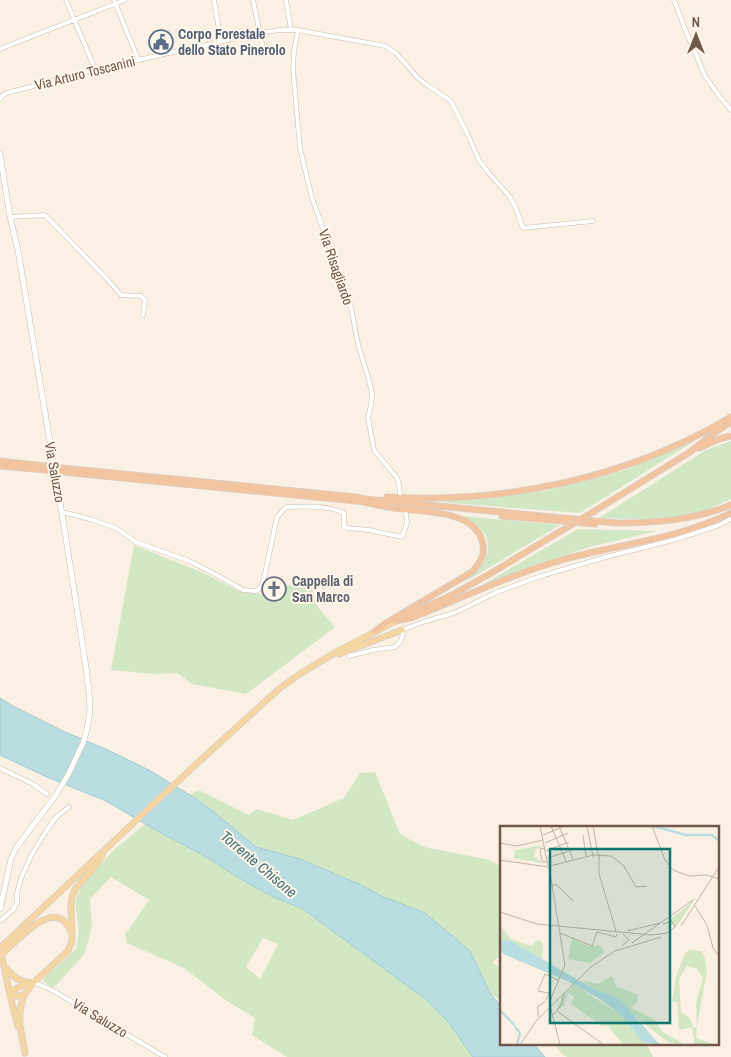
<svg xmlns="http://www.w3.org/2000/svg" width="731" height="1057" font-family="'Archivo Narrow',sans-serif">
<rect width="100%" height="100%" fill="#faf1e4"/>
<path fill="#d2e7c4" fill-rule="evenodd" d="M704 435 580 513 438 502 472 500 546 491 625 470Z
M731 441V499L700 513 649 520 599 518 706 450Z
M460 516 560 525 463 583C478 571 494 556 486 536 482 527 468 520 460 516Z
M578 529 657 531 589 547 541 563 482 585Z
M134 545 206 574 238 591 281 597 282 586 301 584 313 590 316 605 335 627 246 694 192 684 177 673 153 674 111 670Z
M375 772 400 834 424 847 490 860 501 867V955L494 961 493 963 501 969V1001L490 993 470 951 381 896 361 885 300 859 256 847 210 809 190 795 199 790 249 815 257 809 293 820 344 798 360 773Z
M145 824 203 855 241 879 271 896 303 909 428 1001 449 1023 473 1057H287L252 1035 255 1018 227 1001 184 968 127 943 125 935 149 900 111 877 90 899 92 927 84 955 53 988 42 980 76 949 79 931 75 902 82 884 113 851ZM263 938 278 944 260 979 246 967Z
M554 1043H646L653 1057H567L562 1054Z"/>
<path fill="#badde2" stroke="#a1ccd3" d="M0 698 13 706 65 732 110 751 149 770 190 795 210 809 256 847 300 859 361 885 381 896 425 913 470 951 490 993 501 1006V1043H533L545 1057H473L449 1023 428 1001 303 909 271 896 241 879 203 855 154 829 106 801 47 777 0 755Z"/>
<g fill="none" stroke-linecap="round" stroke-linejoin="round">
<g stroke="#cbb9ab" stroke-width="5">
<path id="minor" d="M66 0 95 69
M114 0 138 59
M214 0 221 42
M253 0 263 49
M286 0 291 30
M674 0 685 29 705 76 720 97 731 110
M298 30 294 51 293 69 300 148 312 198 351 307 358 344 369 380 372 394 371 405 368 418 374 450 397 478 399 484 400 495
M0 49 125 0
M0 99 3 95 7 93C75 75 143 58 211 44 239 38 269 28 298 30L385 46 396 53 418 78 427 85 451 101 467 133 479 160 488 172 510 197 516 209 523 228 593 221
M10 217 45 215 108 280 121 295 141 296 145 300 143 315
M62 512 90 519 116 528 136 542 189 561 213 573 243 590 257 591 263 583 277 517 286 507C302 506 329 505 344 513V526L347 528 369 530 402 537 407 523 406 514
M349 656 373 650 395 647C400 643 404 637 402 630L426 621 454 613 495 593 541 576 606 557 677 539 717 526 731 519
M0 768 33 784 47 794
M0 921 13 910 17 902V893L21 878 32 854 45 833 56 817 69 807
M33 983 38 984 52 990 165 1057"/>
</g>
<g stroke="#d0bbac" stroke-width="6">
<path id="secondary" d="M0 154 10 217 18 250 65 532 86 667 89 692 90 711 87 729 83 743 69 773 56 795 16 848 11 859 0 909"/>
</g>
<g stroke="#d7d0cd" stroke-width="7">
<path id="primary" d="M339 654 402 630
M0 948 192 768 280 688 303 672 338 651 396 621
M0 951 4 966 10 995 18 1027
M5 951C20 938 57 895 71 932
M6 968C14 978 20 982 33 983
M10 995 14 990 26 983
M10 995 19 996 24 995
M25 1053 20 1026V1011L24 995 33 983 68 951 72 941 71 905 72 897 75 889 93 869 102 856"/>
</g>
<g stroke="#d7d0cd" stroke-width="7">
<path id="trunk" d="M699 448 719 439 731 436
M0 461 45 466
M0 466 46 470
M62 468 356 497 365 499 616 523C656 523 694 520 731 505
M62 472 366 502
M387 497C506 504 628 478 731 417
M364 502C374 504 384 507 394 508 421 512 478 509 483 545 485 556 479 564 472 572L386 623 375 631
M593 512 690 452 714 433 731 422
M502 516 595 524
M405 617 452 595 493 572 561 531
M396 621 411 618C462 598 512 574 565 559 620 544 679 539 731 513"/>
</g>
<use href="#minor" stroke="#fff" stroke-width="4"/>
<use href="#secondary" stroke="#fff" stroke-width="5"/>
<use href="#primary" stroke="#f5d5a1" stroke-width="5.5"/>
<use href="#trunk" stroke="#f2c4a0" stroke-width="5.5"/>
<g stroke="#d7d0cd" stroke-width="7" stroke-linecap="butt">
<path id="primary-bridge" d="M0 956 5 951"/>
</g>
<g stroke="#d7d0cd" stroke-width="7" stroke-linecap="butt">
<path id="trunk-bridge" d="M45 466 62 468
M46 470 62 472
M561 531 593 512"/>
</g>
<use href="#primary-bridge" stroke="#f5d5a1" stroke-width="5.5"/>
<use href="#trunk-bridge" stroke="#f2c4a0" stroke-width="5.5"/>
</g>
<defs>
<g id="civic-ring" transform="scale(1.25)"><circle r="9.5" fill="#fef6ea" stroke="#5c6f8a" stroke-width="1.5"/><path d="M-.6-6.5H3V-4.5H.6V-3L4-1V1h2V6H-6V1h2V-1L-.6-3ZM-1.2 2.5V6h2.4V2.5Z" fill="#5c6f8a"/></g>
<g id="church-ring" transform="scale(1.25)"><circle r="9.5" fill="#fef6ea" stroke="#6b7280" stroke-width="1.5"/><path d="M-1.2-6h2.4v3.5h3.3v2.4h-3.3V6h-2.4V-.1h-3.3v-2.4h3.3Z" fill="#6b7280"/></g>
</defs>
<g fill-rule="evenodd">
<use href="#civic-ring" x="161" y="42"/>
<use href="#church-ring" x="274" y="589"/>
</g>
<g text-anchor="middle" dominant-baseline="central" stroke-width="4" stroke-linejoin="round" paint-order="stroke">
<g font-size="14" font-weight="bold" fill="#4e5e75" stroke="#fef6ea" text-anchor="start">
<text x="178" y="34">Corpo Forestale<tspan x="178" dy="16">dello Stato Pinerolo</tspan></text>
</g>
<g font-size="14" fill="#71584b" stroke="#fef6ea">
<text transform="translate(85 73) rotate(-14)">Via Arturo Toscanini</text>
<text transform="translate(336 267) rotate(71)">Via Risagliardo</text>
<text transform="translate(55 472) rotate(80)">Via Saluzzo</text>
<text transform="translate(100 1018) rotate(31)">Via Saluzzo</text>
</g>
<g font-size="14" font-weight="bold" fill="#5b616d" stroke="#fef6ea" text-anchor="start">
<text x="292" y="581">Cappella di<tspan x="292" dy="16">San Marco</tspan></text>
</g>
<g font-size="15" font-style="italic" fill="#43737c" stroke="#fef6ea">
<text transform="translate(259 864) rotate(40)">Torrente Chisone</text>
</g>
</g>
<g transform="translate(500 826)">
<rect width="219" height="219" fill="#faf1e4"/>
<path d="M37 20 43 21 36 23 34 31 46 38 14 32 15 24ZM197 70 176 101 168 95 185 82ZM0 100 11 113 31 120 38 114 43 118 42 133 11 115 0 113ZM72 113 89 120 99 119 105 126 90 137 68 133ZM190 124 201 125 205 132 207 145 197 200 196 177 203 152 197 143 187 140 179 153 181 186 190 192 193 201H197L196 212 216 219H195L192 201 179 204 177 176H172L176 151 185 127ZM112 150 116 160 138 169 137 176 131 182 154 193 163 206 185 219 168 216 130 186 120 173 92 162 81 154 98 158ZM74 159 120 188 146 219 122 217 108 200H102L71 178 74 171 68 167 64 180 57 184 62 171Z" fill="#d2e7c4"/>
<path d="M0 113 11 115 92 162 120 173 160 219 143 216 120 188 100 173 67 155 5 129 0 124Z" fill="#badde2"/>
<path fill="none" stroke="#badde2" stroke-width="2.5" d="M153 0 186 9H212L219 15M0 184 15 200M15 201 20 207 17 219"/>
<path fill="none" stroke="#c3b4a7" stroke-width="1" d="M2 0H25M40 0 48 40M51 0 66 35M59 0 73 33M87 0 93 31M93 0 98 28M152 0 165 34 173 44 189 50 206 49 219 53M43 9 65 0M83 9 86 30M0 17 17 20 43 14M45 17 68 7M46 22 40 23 42 35 47 36M46 25 69 16M99 28V48L116 105M47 32 79 22M0 34 48 41M50 40 93 29 111 30 124 40 136 61 147 60M49 41 65 139 50 175M52 59H57L73 75M195 80 207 99 213 122 219 130M0 86 37 98 151 109 167 107 175 101 172 95 163 98M181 100 219 41M127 105 160 97M60 107 92 120 97 106 116 111 117 108M132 117 193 74M122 120 129 114 123 108M115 125 161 111M46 174 49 167 38 165 45 148 58 154M50 179 60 219M57 185 104 219M53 189 61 179 64 167M38 191V180L46 175M36 195 92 140 115 125M20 219 36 195"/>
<path fill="#0f766e" fill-opacity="0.15" stroke="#0f766e" stroke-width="2.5" d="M50 23H170V197H50Z"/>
<rect width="219" height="219" fill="none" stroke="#71584b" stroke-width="2.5"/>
</g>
<g transform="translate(696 35)" stroke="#fef6ea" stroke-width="4" paint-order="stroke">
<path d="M0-4L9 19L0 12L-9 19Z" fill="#71584b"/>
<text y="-8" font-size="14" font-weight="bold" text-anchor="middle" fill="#71584b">N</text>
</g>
</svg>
